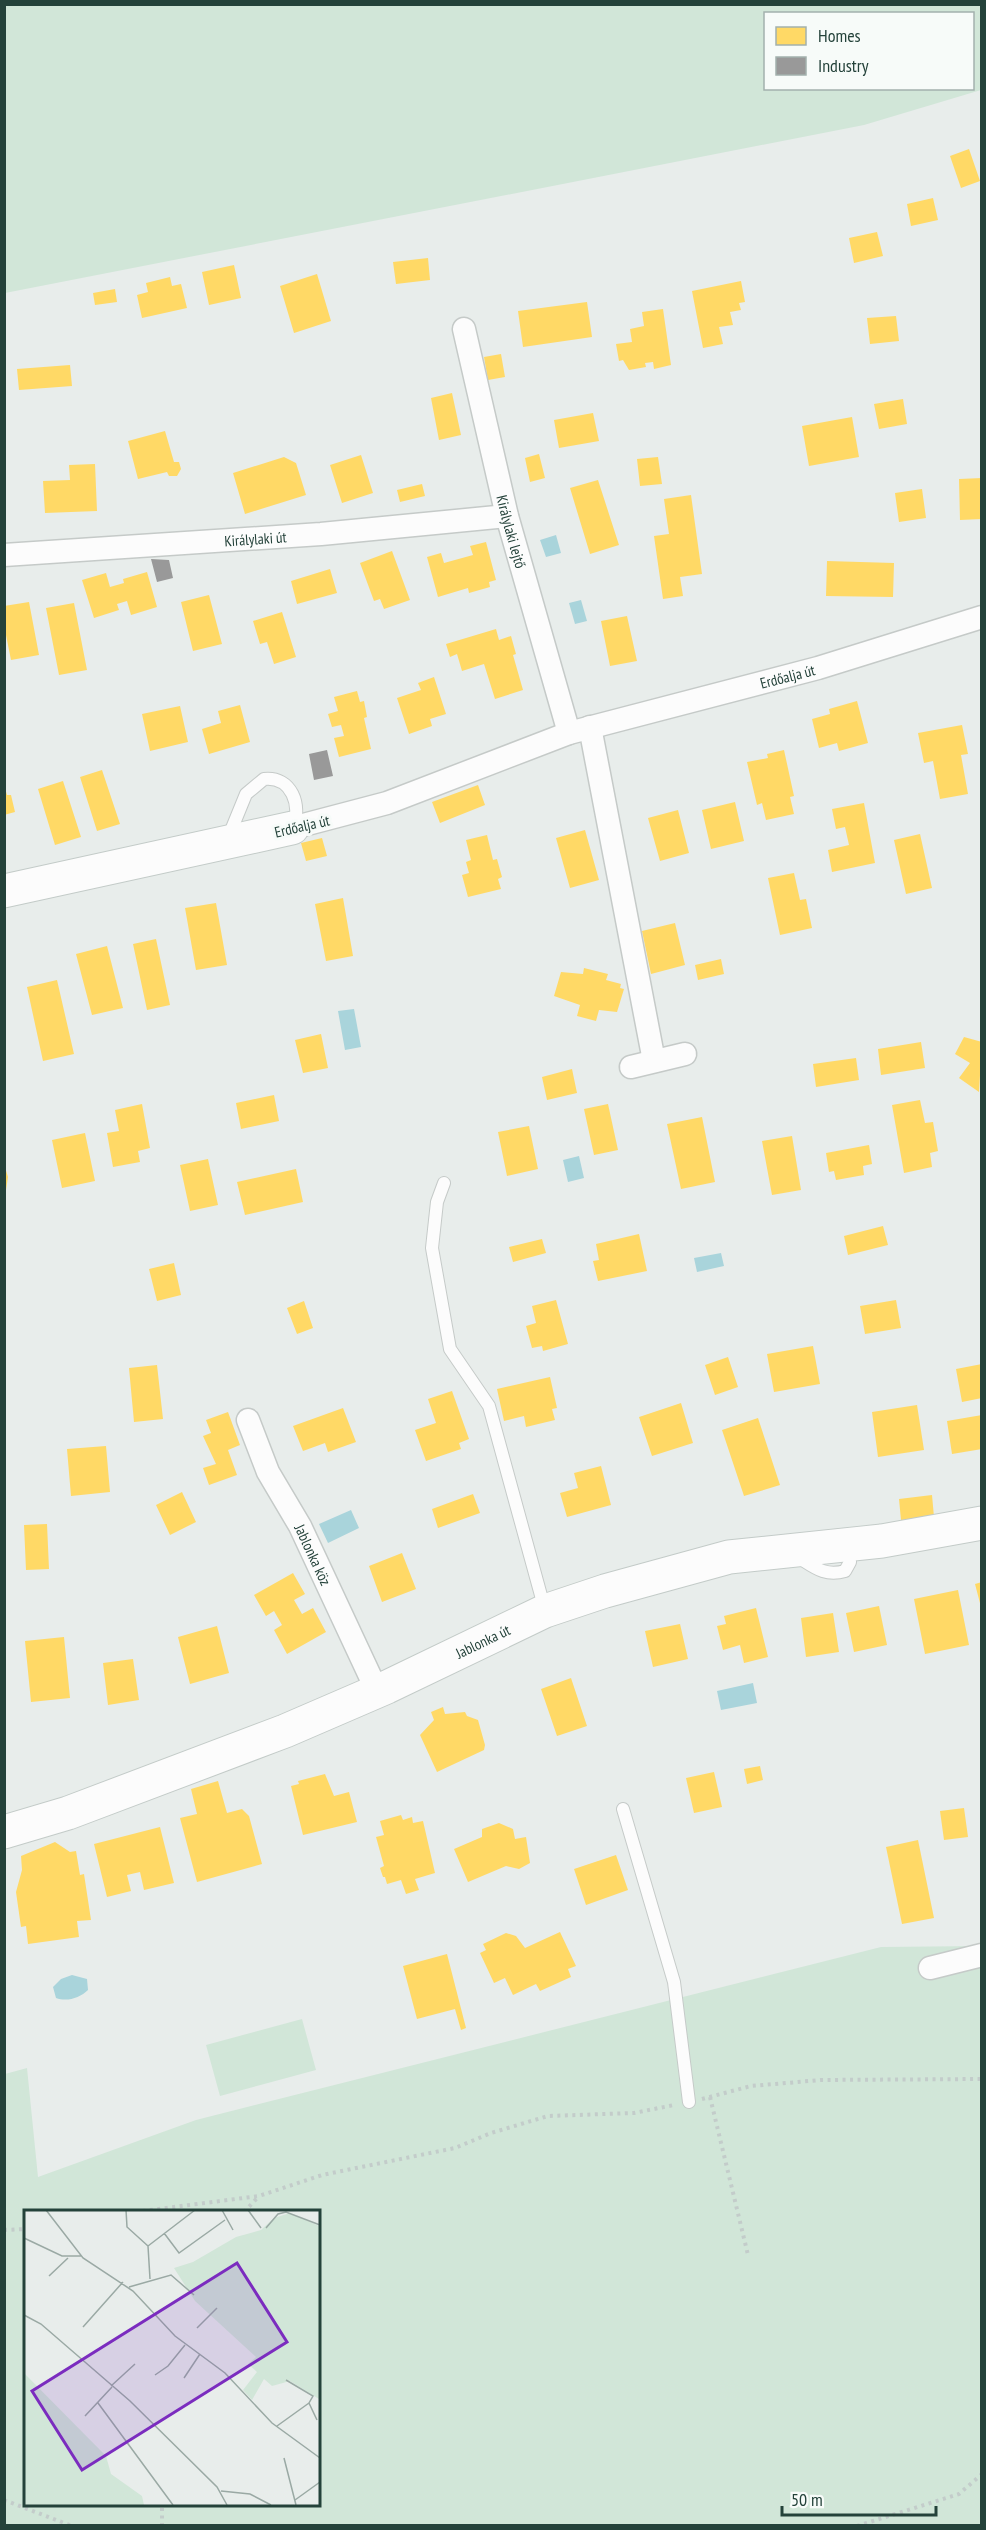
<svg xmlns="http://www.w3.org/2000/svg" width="986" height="2530" font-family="'PT Sans Narrow',sans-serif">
<rect width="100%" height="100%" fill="#e8edeb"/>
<path fill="#d1e6d8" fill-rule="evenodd" d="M5 4 981 5V90L864 125 5 293ZM766 14H972V88H766Z
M981 1946V2525L5 2526V2074L27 2068 38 2177 196 2120 881 1947ZM26 2212H318V2504H26Z
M302 2019 316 2070 220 2096 206 2045Z"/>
<path fill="#a9d4db" d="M556 535 561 553 546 557 540 540Z
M581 600 587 621 575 624 569 603Z
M354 1009 361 1047 345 1050 338 1011Z
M579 1156 584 1178 568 1182 563 1160Z
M721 1253 724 1266 697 1272 694 1258Z
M351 1510 359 1528 328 1543 319 1524Z
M753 1683 757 1703 721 1710 717 1691Z
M72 1975 87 1979 88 1990C80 1998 67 2002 56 1998L53 1987 61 1979Z"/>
<path fill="#ffd966" d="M969 149 980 181 961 188 950 156Z
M933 198 938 220 911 226 907 204Z
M877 232 883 256 854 263 849 238Z
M428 258 430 280 396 284 393 262Z
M234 265 241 298 209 305 202 272Z
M317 274 331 321 294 333 280 286Z
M170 277 172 286 181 284 187 308 142 318 137 295 148 292 146 283Z
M741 281 745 302 739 303 741 310 730 312 733 325 719 327 723 344 703 348 692 291Z
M115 289 117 302 95 305 93 293Z
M587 302 592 337 523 347 518 311Z
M663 309 671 365 654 369 653 362 645 363 646 367 629 370 623 360 619 361 616 344 632 342 630 329 644 326 642 312Z
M896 316 899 341 870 344 867 318Z
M501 354 505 377 488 380 484 357Z
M70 365 72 386 19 390 17 369Z
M452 393 461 435 439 440 431 398Z
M903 399 907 424 879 429 874 404Z
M593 413 599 441 559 448 554 420Z
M852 417 859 457 809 466 802 426Z
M165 431 174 462H179L181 469 177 476H169L167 472 138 479 128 441Z
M539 454 545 478 530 482 525 458Z
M361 455 373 493 342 503 330 465Z
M284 457 296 463 306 495 245 514 233 473Z
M658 457 662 484 640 486 637 459Z
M95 464 97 511 45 513 43 481 70 480 69 465Z
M982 478V519L960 520 959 479Z
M598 480 619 545 590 554 570 488Z
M422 484 425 496 400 502 397 490Z
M922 489 926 518 899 522 895 493Z
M691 495 702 574 680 577 683 596 663 599 654 536 669 534 664 499Z
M486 542 496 580 489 582 490 587 469 593 468 588 438 597 427 557 441 553 444 563 473 555 470 546Z
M392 551 410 600 384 609 380 599 374 601 360 563Z
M827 561 894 563 893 597 826 596Z
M330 569 337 593 297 604 291 581Z
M147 572 157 607 131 615 127 601 117 604 119 610 94 618 82 580 106 573 110 587 124 583 123 579Z
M209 595 222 644 193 651 181 602Z
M29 602 39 655 11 660 4 625V606Z
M74 603 87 670 59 675 46 608Z
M282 612 296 657 274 664 267 642 260 644 253 621Z
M627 616 637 661 610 666 601 621Z
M496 629 499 640 511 636 516 654 513 655 523 690 495 699 484 664 462 671 457 654 450 657 446 644Z
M434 677 446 714 430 719 432 726 409 734 397 698 421 690 418 683Z
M357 691 360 702 364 701 367 717 364 718 371 749 339 757 334 738 344 736 341 725 332 727 328 714 338 711 334 697Z
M857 701 868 743 839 751 837 743 819 748 812 719 830 714 829 709Z
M240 705 250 742 209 754 202 729 221 723 218 711Z
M180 706 188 742 150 751 142 714Z
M962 725 968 754 961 755 968 794 940 799 933 761 924 763 918 733Z
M784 750 794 796 790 797 794 814 766 820 762 803 757 805 747 762 768 758 767 754Z
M102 770 120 824 97 831 80 777Z
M63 781 81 837 55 845 38 789Z
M478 785 485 805 440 823 432 802Z
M5 788 7 795H11L15 812 4 815Z
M735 802 744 841 711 849 702 810Z
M864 803 875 863 832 872 828 850 849 845 845 827 836 829 832 809Z
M678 810 689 853 660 861 648 818Z
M585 830 599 880 570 888 556 838Z
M920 834 932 888 906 894 894 840Z
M487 835 493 860 497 859 502 877 498 879 501 889 468 897 462 875 469 873 466 862 471 860 466 840Z
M322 838 327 856 306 861 301 843Z
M794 873 800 900 806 899 812 928 780 935 768 878Z
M343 898 353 956 326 961 315 904Z
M216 903 227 965 196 970 185 908Z
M675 923 685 965 651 974 642 931Z
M156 939 170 1005 147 1010 133 944Z
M107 946 123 1008 92 1015 76 954Z
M721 959 724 974 698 980 695 965Z
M584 968 608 974 606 980 621 984 620 988 624 989 617 1012 599 1010 596 1021 577 1016 580 1005 554 996 561 972 583 974Z
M57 980 74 1054 43 1061 27 987Z
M321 1034 328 1068 303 1073 295 1040Z
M964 1037 982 1042 979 1092 959 1078 970 1063 955 1054Z
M921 1042 925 1068 881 1075 878 1049Z
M856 1058 859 1080 816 1087 813 1064Z
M572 1069 577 1093 547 1100 542 1077Z
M274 1095 279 1121 241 1129 236 1103Z
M920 1100 925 1123 933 1122 938 1151 930 1153 932 1167 904 1173 892 1105Z
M142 1104 150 1148 138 1151 140 1162 113 1167 107 1133 119 1131 115 1110Z
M608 1104 618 1150 594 1155 584 1109Z
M702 1117 715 1182 681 1189 667 1124Z
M529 1126 538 1169 507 1176 498 1132Z
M85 1133 95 1181 62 1188 52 1140Z
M792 1136 801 1190 772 1195 762 1141Z
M869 1145 872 1164 863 1166 864 1175 836 1180 834 1171 829 1172 826 1153Z
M208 1159 218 1205 190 1211 180 1165Z
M4 1164 8 1177 6 1190H4Z
M296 1169 303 1202 245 1215 237 1182Z
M883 1226 888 1245 848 1255 844 1236Z
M639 1234 647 1271 598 1281 593 1261 599 1260 596 1244Z
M542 1239 546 1253 513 1262 509 1247Z
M174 1263 181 1295 157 1301 149 1269Z
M556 1300 568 1344 543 1351 542 1346 532 1348 526 1326 536 1323 532 1306Z
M896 1300 901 1328 865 1334 860 1306Z
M304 1301 313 1328 297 1334 287 1308Z
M813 1346 820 1384 774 1392 767 1354Z
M728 1357 738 1387 715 1395 705 1365Z
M982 1364V1398L962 1402 956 1369Z
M157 1365 163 1419 134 1422 129 1368Z
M550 1377 557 1408 552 1409 555 1420 526 1427 524 1416 504 1421 497 1389Z
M452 1391 469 1439 459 1443 461 1449 426 1461 415 1430 436 1423 428 1399Z
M681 1403 693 1443 652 1456 639 1417Z
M917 1405 924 1450 878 1457 872 1412Z
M343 1408 356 1442 328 1452 325 1443 303 1451 293 1426Z
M228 1412 240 1445 228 1450 237 1475 209 1485 203 1468 216 1464 203 1436 211 1433 206 1420Z
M982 1415V1449L952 1454 947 1421Z
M758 1418 780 1485 744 1496 722 1430Z
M106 1446 110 1492 71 1496 67 1449Z
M601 1466 611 1505 567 1517 560 1493 578 1488 574 1473Z
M182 1492 196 1522 170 1535 156 1505Z
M473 1494 480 1513 438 1528 432 1509Z
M932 1495 934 1517 901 1520 899 1499Z
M47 1524 49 1569 26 1570 24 1525Z
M402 1553 416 1589 382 1602 369 1566Z
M293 1573 305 1594 294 1600 302 1614 313 1608 326 1632 287 1654 274 1630 282 1625 274 1611 266 1616 254 1595Z
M982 1582V1607H981L975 1584Z
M958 1590 969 1645 925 1654 914 1599Z
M879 1606 887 1645 854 1652 846 1613Z
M756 1608 768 1657 744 1663 740 1645 723 1650 717 1626 726 1624 724 1616Z
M833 1613 839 1652 806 1657 801 1618Z
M680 1624 688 1659 653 1667 645 1631Z
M217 1626 229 1673 190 1684 178 1637Z
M64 1637 70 1698 31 1702 25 1641Z
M133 1659 139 1700 108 1705 103 1663Z
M571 1678 587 1726 557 1736 541 1689Z
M443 1707 445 1714 465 1712 467 1716 478 1720 485 1745 484 1750 437 1772 420 1735 434 1720 431 1712Z
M760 1766 763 1780 747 1784 744 1769Z
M714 1772 722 1807 694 1813 686 1778Z
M325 1774 334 1796 349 1792 357 1822 303 1835 291 1786 299 1784 298 1781Z
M218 1781 227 1813 242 1809 249 1816 262 1864 197 1882 180 1818 197 1814 191 1789Z
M964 1808 968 1837 944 1840 940 1811Z
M401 1815 403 1820 412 1817 413 1823 423 1821 435 1873 415 1879 419 1890 406 1894 401 1880 387 1884 385 1877H383L380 1868 384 1866 376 1837 384 1835 380 1821Z
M499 1823 513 1829 515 1839 526 1837 530 1863 519 1869 506 1866 468 1882 454 1849 482 1837V1829Z
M160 1827 174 1883 144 1890 140 1872 127 1875 131 1891 107 1897 94 1844Z
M918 1840 934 1918 902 1924 886 1847Z
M55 1842 70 1852 76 1851 80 1875 84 1874 91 1920 77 1921 79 1937 28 1944 26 1926 21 1927 16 1892 22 1870 21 1856Z
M616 1855 628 1890 586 1905 574 1869Z
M560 1932 576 1966 568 1969 571 1977 540 1991 536 1984 513 1995 505 1978 494 1983 480 1953 486 1950 483 1944 506 1933 516 1936 525 1948Z
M447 1954 466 2028 461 2030 455 2009 417 2019 403 1966Z"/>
<path fill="#999" d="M151 559 169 560 173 578 157 582Z
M327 750 333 776 314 780 309 754Z"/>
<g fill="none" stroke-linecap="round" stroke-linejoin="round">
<g stroke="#c5cac8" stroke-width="14">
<path id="lane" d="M228 838 246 794 264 779C292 776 302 806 293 827
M444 1183 437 1202 432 1248 450 1349 489 1406 545 1610
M798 1557C814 1567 825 1577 845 1571L850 1562 847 1547
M623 1809 674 1982 689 2102"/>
</g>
<g stroke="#c5cac8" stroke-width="25">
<g id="street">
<path id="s1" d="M464 329 507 516 569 733"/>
<path id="s2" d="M4 555 321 534 507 516"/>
<path d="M590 727 654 1061"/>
<path id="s3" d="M292 828 387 803 569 733 818 668 982 617"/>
<path d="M631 1067 685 1054"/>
<path id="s4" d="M248 1420 268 1472 300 1526 377 1691"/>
<path d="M930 1968 982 1955"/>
</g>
</g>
<g stroke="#c3cbc8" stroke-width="35">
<g id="secondary">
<path d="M4 891 292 828"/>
<path id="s5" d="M4 1832 68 1813 285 1731 387 1687 545 1611 605 1591 729 1557 882 1541 982 1523"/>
</g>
</g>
<path stroke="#c3ccca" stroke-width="4" stroke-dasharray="3 4.5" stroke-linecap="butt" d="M710 2097 748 2255
M702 2099 751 2086 821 2080 982 2079
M135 2212 259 2196 322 2175 455 2148 491 2133 548 2116 634 2113 674 2105
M244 2212 259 2196
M4 2230 26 2229
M4 2500 72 2526
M162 2526V2504
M857 2526 959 2494 982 2474"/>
<use href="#lane" stroke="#fcfcfc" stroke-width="12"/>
<use href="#street" stroke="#fcfcfc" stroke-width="22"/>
<use href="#secondary" stroke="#fcfcfc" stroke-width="33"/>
</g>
<g text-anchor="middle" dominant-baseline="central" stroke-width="6" stroke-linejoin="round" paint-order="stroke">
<g font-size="15" fill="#24423a" stroke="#f7fbf9">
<text stroke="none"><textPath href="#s1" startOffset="208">Királylaki lejtő</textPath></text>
<text stroke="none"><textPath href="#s2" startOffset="252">Királylaki út</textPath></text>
<text stroke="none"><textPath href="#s3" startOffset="519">Erdőalja út</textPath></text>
<text transform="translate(302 826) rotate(-13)">Erdőalja út</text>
<text stroke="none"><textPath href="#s4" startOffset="150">Jablonka köz</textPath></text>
<text stroke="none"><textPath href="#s5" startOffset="516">Jablonka út</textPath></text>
</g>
</g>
<g transform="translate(24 2210)">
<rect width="296" height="296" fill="#e8edeb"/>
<path d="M266 3 295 16V189L266 171 248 176 240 169 228 190 219 180 233 162 224 154 232 147 171 91 150 58 169 52 212 27 237 20 250 8ZM0 163 82 246 87 264 118 286 120 295H0Z" fill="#d1e6d8"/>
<path fill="none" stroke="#9aa9a4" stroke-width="1.5" d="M22 0 59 48 109 81 151 126 201 163 248 213 296 248M102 0 103 17 124 36M198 0 209 20M224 0 237 18M242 18 254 4 262 2 296 15M140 23 155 43 201 10M0 28 38 46H58M124 36 171 0M124 36 126 69M25 66 44 48M105 77 147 65 170 85M0 105 17 114 106 191 193 277 203 295M59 117 99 72M173 118 193 98M131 165 144 156 161 135M160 168 176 144M262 170 289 186 285 193 293 210M87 176 111 154M74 193 149 295M61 206 88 177M253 216 285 193M260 248 272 295M197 281 226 284 247 295M271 290 296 272"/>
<path fill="#7b2cbf" fill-opacity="0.15" stroke="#7b2cbf" stroke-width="3" d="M213 53 263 132 58 260 8 181Z"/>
<rect width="296" height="296" fill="none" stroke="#24423a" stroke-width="3"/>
</g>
<rect width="986" height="2530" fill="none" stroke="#24423a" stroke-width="12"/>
<rect x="764" y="12" width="210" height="78" fill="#f7fbf9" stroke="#a3b1ad" stroke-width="1.5"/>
<rect x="776" y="27" width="30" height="18" fill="#ffd966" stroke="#a3b1ad" stroke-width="1.5"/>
<text x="818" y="42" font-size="18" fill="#24423a">Homes</text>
<rect x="776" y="57" width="30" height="18" fill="#999999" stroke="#a3b1ad" stroke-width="1.5"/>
<text x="818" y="72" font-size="18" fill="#24423a">Industry</text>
<path d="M782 2506v9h154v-9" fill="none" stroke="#24423a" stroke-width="3"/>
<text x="791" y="2506" font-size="18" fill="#24423a" stroke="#f7fbf9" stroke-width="4.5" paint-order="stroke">50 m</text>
</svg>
